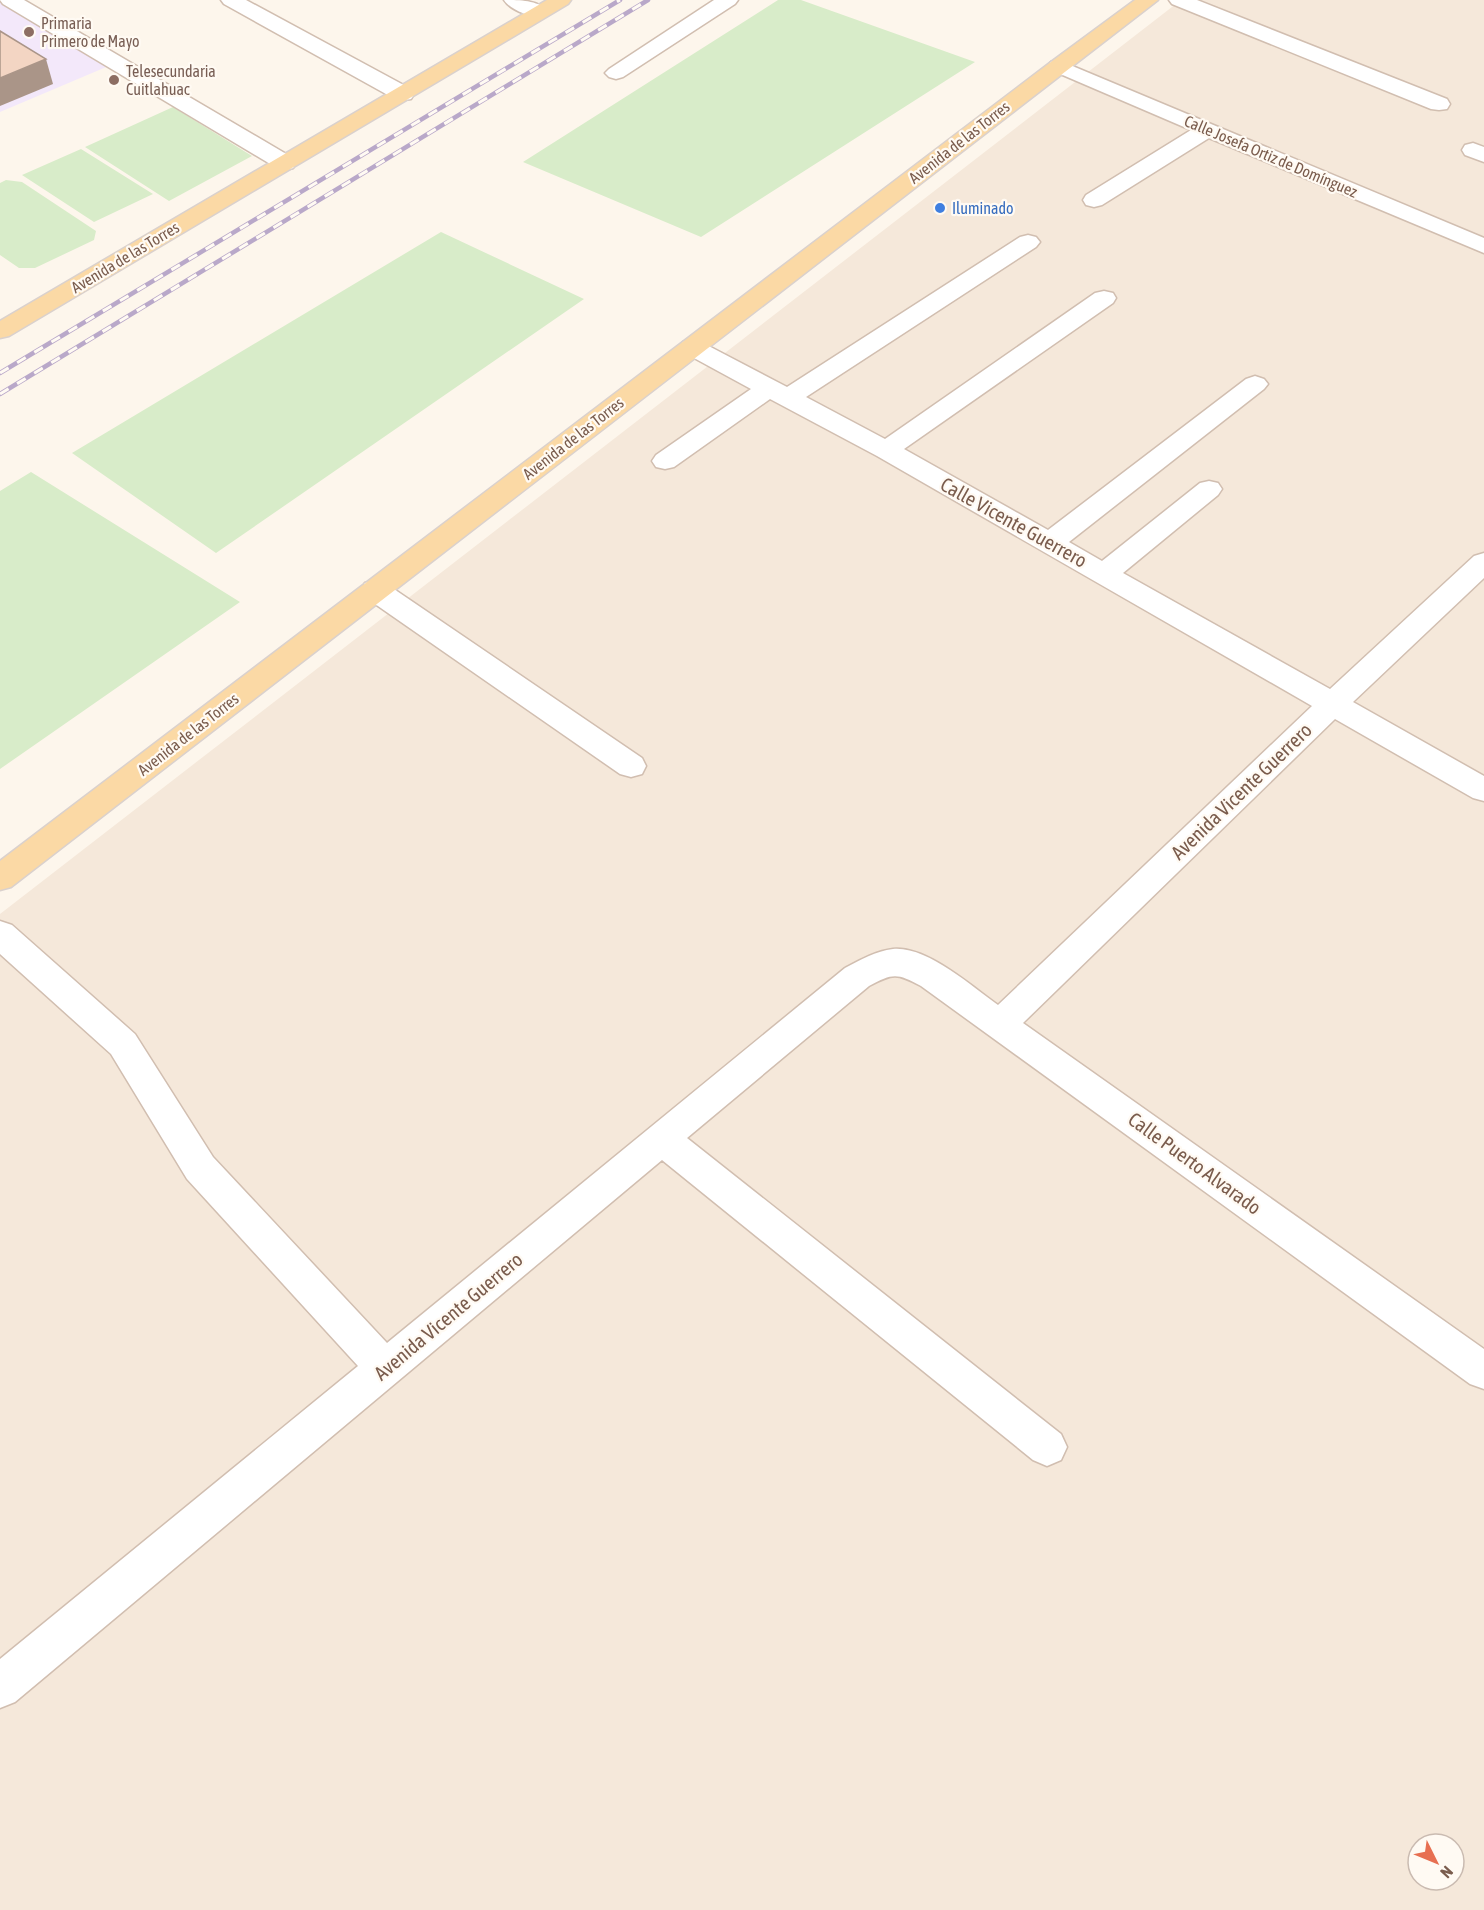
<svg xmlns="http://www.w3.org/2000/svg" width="1484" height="1910" font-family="'Asap Condensed',sans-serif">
<rect width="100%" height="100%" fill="#fdf6ec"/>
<path fill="#f5e8da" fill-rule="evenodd" d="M1181 0H1484V1910H0V914ZM1418 1844H1454V1880H1418Z"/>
<path fill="#f3e8fa" d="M0 0 111 65 0 112Z"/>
<path fill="#d8ecc9" d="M778 0H801L975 62 701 237 523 162Z
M173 107 252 156 169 201 85 147Z
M81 149 153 194 94 222 22 175Z
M6 180 22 182 96 231 94 240 35 268H19L0 255V183Z
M441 232 584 299 216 553 72 453Z
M31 472 240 602 0 769V491Z"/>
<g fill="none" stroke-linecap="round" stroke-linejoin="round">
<g stroke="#d1beb0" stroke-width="3">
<path id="minor" d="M0 0H24L293 158 296 163 293 168 285 170 277 168 3 4Z
M221 0H246L411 89 414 94 411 99 403 100 395 99 224 4Z
M504 0C520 0 539 0 549 12L546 16C534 19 511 11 504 0Z
M714 0H738L735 4 623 77 616 79 609 77 605 73 609 69Z
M1169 0H1197L1447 99 1450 104 1447 109 1439 110 1431 109 1172 4Z
M1058 60 1484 238V253L1209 138 1102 205 1094 207 1086 205 1083 200 1086 195 1191 130 1051 70 1048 66 1051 62Z
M1473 143 1484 147V162L1465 155 1462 150 1465 145Z
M1028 235 1036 237 1040 242 1036 247 806 397 885 439 1095 293 1104 291 1113 293 1116 298 1113 303 904 449 1048 530 1246 379 1255 376 1264 379 1268 384 1264 389 1069 542 1102 561 1200 483 1209 481 1218 483 1222 489 1218 495 1123 573 1330 689 1474 556 1484 553V578L1353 702 1484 776V801L1473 798 1335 719 1023 1023 1484 1349V1389L1470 1384 921 986C897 973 893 973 869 986L687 1138 1061 1434 1067 1447 1061 1460 1047 1466 1033 1460 662 1160 15 1702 0 1708V1659L358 1366 187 1179 111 1054 0 954V921L12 925 135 1034 213 1157 387 1343 845 968C860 960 876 951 893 949 927 946 971 986 998 1005L1312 706 877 456 770 399 674 467 665 469 656 467 652 461 656 455 751 389 683 352 680 347 683 342 692 340 701 342 787 387 1020 237Z
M375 581 385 583 642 758 646 766 642 774 631 777 620 774 365 597 361 590 365 583Z"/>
</g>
<g stroke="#dad1cd" stroke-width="3">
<path id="major" d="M547 0H571L568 4 9 336 0 338V321Z
M1135 0H1158L11 887 0 890V861L1051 62Z"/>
</g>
<use href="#minor" fill="#fff" fill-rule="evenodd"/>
<use href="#major" fill="#fbd9a5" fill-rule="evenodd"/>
<g stroke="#b9a8c9" stroke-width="4.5">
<path id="rail" d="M0 373 620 0
M0 394 648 0"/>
</g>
<use href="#rail" stroke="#fffaf3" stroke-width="3" stroke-dasharray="10" stroke-linecap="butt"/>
</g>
<path fill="#aa9588" d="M46 59 53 84 0 106V78Z"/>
<path fill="#f3d5c3" stroke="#aa9588" stroke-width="1.5" d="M0 31 46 59 0 78Z"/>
<g fill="#8d6e63" stroke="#fffaf3" stroke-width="2">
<circle cx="29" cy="32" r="6"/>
<circle cx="114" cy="80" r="6"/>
</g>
<circle fill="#3f7fe0" stroke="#fffaf3" stroke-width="2" cx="940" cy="208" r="6"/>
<g text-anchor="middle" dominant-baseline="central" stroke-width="4.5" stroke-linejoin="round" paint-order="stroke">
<g font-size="16" fill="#785e54" stroke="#fffaf3" text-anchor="start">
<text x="41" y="23">Primaria<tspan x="41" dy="18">Primero de Mayo</tspan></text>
<text x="126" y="71">Telesecundaria<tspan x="126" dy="18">Cuitlahuac</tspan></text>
</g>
<g font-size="16" fill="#7a5c4d" stroke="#fffaf3">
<text transform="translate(959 142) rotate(-38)">Avenida de las Torres</text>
<text transform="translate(1271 156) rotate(23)">Calle Josefa Ortiz de Domínguez</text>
<text transform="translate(125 257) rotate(-31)">Avenida de las Torres</text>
<text transform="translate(573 438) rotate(-38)">Avenida de las Torres</text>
<text transform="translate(188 734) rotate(-38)">Avenida de las Torres</text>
</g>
<g font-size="16" fill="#366cbe" stroke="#fffaf3" text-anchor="start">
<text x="952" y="208">Iluminado</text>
</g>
<g font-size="20" fill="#7a5c4d" stroke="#fffaf3">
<text transform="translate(1014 522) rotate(29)">Calle Vicente Guerrero</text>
<text transform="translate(1241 791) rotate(-44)">Avenida Vicente Guerrero</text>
<text transform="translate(1195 1163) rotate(36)">Calle Puerto Alvarado</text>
<text transform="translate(448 1316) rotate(-40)">Avenida Vicente Guerrero</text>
</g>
</g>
<g transform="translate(1436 1862) rotate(133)"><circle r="28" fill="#fffaf3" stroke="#cabbb1" stroke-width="1.5"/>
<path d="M0-4.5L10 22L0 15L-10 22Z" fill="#e76f51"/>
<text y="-9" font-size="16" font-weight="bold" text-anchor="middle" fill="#7a5c4d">N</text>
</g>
</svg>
